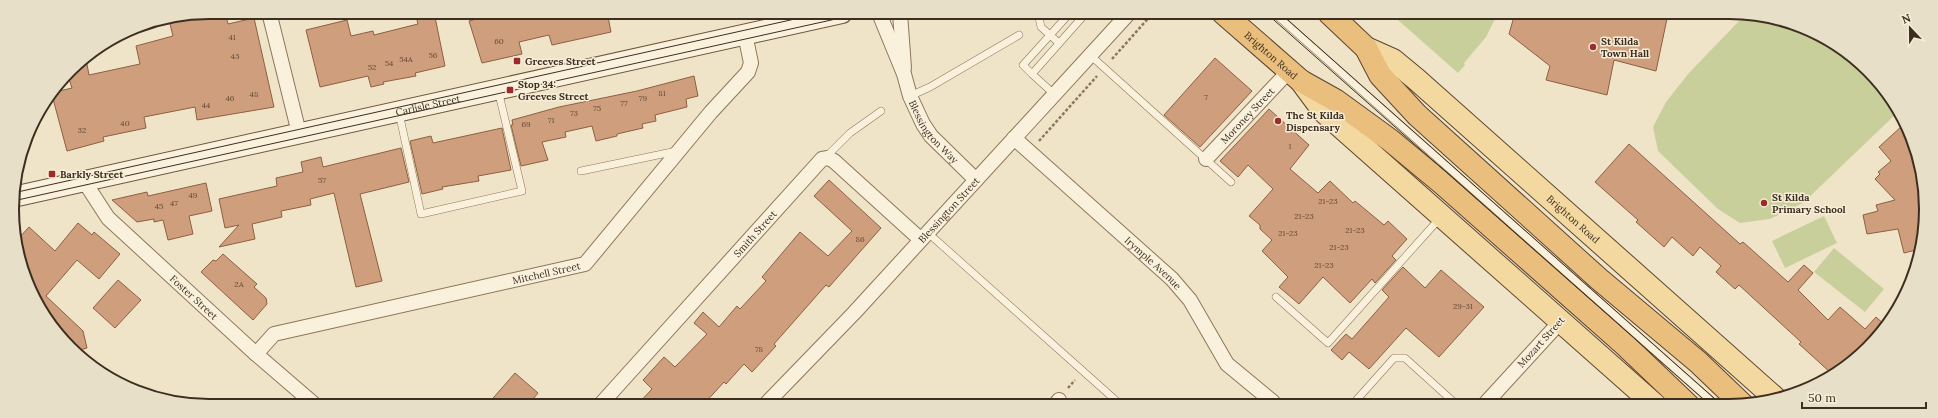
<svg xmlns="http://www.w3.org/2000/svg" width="1938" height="418" font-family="Lora,serif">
<rect width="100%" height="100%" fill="#f0e4c8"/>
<path fill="#c9cf9b" d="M1390 13H1498L1486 37 1464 63 1465 65 1458 73Z
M1750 14 1827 38 1885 89 1897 113 1803 203 1770 219 1740 223 1718 209 1658 151 1653 127 1666 102 1688 74 1739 21Z
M1824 216 1837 243 1785 268 1772 241Z
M1834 248 1884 289 1865 312 1814 272Z"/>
<path fill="#cf9f7d" stroke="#8d5f41" d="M209 12H225L228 24 254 18 274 107 197 120 195 107 144 117 146 128 103 137 104 141 67 151 52 95 55 92 72 88 67 73 70 70 86 59 89 75 140 64 136 46 173 36 169 20Z
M415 12H434L445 66 415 73 416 76 383 82 384 84 371 87 368 76 320 87 306 30 347 20 351 36 373 31 374 35 418 24Z
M474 12H535L536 16 552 12H607L611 32 552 45 549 35 519 42 522 54 482 63 469 21 476 19Z
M1515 13H1596L1668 14 1656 71 1614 60 1607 95 1546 80 1550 66 1509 34Z
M1215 58 1252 91 1200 147 1164 115Z
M694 76 698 96 686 99 687 107 655 115 656 121 642 124 643 128 617 134V136L596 141 592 126 565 132 566 137 542 142 548 160 521 166 511 125H513L512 120 559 107 637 91Z
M1269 109 1309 145 1290 169 1318 193 1330 181 1353 203 1355 201 1384 225 1388 221 1407 239 1392 256 1396 260 1375 283 1372 279 1350 303 1323 277 1299 304 1279 287 1288 277 1262 251 1272 240 1260 229V225L1249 216 1273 189 1248 165 1238 177 1220 161Z
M1903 125 1919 158 1924 234 1920 249 1904 253 1898 229 1867 234 1863 215 1878 211 1876 205 1895 200 1875 179 1880 174 1878 172 1891 161 1879 147Z
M502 128 511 170 478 176 479 181 442 187 443 189 422 194 410 141 431 136 433 143Z
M1629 144 1740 244 1743 242 1788 282 1804 265 1813 273 1798 290 1828 320 1840 307 1865 329 1876 317 1885 325 1868 348 1831 373 1799 344 1801 342 1739 285 1735 289 1716 272 1721 266 1700 247 1693 256 1672 237 1664 247 1636 222 1638 220 1595 182Z
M401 148 409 182 360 194 382 281 356 287 334 193 310 199 311 205 281 211 282 217 252 224 255 239 219 247 239 225 225 228 219 199 277 186 276 178 303 172 301 162 321 157 323 167Z
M829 180 881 228 829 287 826 285 774 344 776 346 752 372 744 364 726 384 724 382 703 405H637L652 389 643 380 664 357 675 367 707 334 694 323 703 312 719 327 737 306 740 309 766 281 762 277 800 232 828 256 852 231 814 196Z
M206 183 212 211 189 216 193 234 168 240 163 220 154 222V219L137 222 112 200 147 192 148 196Z
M78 223 92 235 94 232 120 254 99 279 77 260 46 296 83 331 87 348 76 351 61 339 23 273 18 239 29 227 55 251Z
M223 254 257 284 254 287 266 298 267 304 253 320 201 272 213 260 216 261Z
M1403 267 1425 288 1441 270 1484 307 1439 357 1406 328 1369 369 1349 352 1342 360 1331 350 1346 334 1352 339 1389 297 1382 290Z
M118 280 141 300 115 328 93 308Z
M515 373 538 393 528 405H487Z"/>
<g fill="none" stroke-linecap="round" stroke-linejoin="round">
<g stroke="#8d765c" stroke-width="8">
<path id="service" d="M1038 13 1041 27 1059 43
M1274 13 1717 406
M1039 17 1061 13
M1090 55 1231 182
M1032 74 1023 65 1070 13
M1054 94 1032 74 1086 13
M910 96 930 87 1019 35
M399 113 421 214 522 191 498 90
M825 158 850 133 881 111
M581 171 677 151
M927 232 1121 405
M1276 297 1328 343 1440 218
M1352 405 1394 358H1405L1457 405"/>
</g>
<g stroke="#8d765c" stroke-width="16">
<g id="minor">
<path d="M269 12 299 133"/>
<path id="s1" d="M879 13 904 74 910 96 923 124 931 136 976 180"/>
<path d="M900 13 904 68"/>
<path id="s2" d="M1014 138 1172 279 1190 300 1227 364 1273 402"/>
<path id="s3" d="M1206 159 1289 71"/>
<path id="s4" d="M84 181 108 218 256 354 314 404"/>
<path id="s5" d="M256 354 274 334 585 264 711 112 748 72 751 63 745 34"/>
<path id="s6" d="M600 405 822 159 828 158 834 161 920 239"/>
<path id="s7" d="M765 405 854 313 1129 13"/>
<path d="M1055 405 1059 400"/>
<path d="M1484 405 1560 322"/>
</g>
</g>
<g stroke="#6f573f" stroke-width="22">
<g id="secondary">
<path id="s8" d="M13 197 842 13"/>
</g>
</g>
<g stroke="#5b4430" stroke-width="24">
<g id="primary">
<path id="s9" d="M1366 48 1393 60 1416 79 1775 398"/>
<path d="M1301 81 1324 112 1655 405"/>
</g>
</g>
<g stroke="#5b4430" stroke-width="24">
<g id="trunk">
<path id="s10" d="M1223 13 1301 81 1335 100 1390 140 1443 184 1625 345 1689 406"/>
<path d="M1329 13 1366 48 1380 75 1417 115 1599 279 1698 362 1743 405"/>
</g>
</g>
<path stroke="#8d765c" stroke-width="2.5" stroke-dasharray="3 2" stroke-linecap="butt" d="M1112 59 1153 13
M1039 141 1097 76
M1068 388 1075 380"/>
<use href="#service" stroke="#faf1dc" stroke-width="7"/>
<use href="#minor" stroke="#faf1dc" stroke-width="14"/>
<use href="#secondary" stroke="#faf1dc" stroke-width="20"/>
<use href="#primary" stroke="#f3d9a0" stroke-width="22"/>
<use href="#trunk" stroke="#eabe7c" stroke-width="22"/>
<path stroke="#3d2e20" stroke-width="1" d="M1266 13 1711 406
M1280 13 1723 406
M13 193 822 13
M13 201 863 13"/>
</g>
<g fill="#9e2a2b" stroke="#f7eed8" stroke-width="1.5">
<circle cx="1593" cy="47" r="4"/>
<rect x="513" y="57" width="8" height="8" rx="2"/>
<rect x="506" y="86" width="8" height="8" rx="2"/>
<circle cx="1278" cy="121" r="4"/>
<rect x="48" y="170" width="8" height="8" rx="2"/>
<circle cx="1764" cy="203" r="4"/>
</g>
<g text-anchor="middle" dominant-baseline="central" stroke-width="3" stroke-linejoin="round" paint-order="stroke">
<g font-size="8" fill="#624a37">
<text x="232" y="37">41</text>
<text x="499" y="41">60</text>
<text x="433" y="55">56</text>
<text x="235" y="56">43</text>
<text x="406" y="59">54A</text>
<text x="389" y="63">54</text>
<text x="372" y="67">52</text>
<text x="662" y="93">81</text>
<text x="254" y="94">48</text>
<text x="1206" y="97">7</text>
<text x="230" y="98">46</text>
<text x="643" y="98">79</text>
<text x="624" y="103">77</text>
<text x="206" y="105">44</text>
<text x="597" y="108">75</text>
<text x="574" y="113">73</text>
<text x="551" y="120">71</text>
<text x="125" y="123">40</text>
<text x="526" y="124">69</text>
<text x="82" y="130">32</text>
<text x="1290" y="146">1</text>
<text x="322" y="180">57</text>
<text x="193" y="195">49</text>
<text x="1328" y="201">21-23</text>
<text x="174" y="203">47</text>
<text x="159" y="206">45</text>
<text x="1304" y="216">21-23</text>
<text x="1355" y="230">21-23</text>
<text x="1288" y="233">21-23</text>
<text x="860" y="239">86</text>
<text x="1339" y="247">21-23</text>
<text x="1324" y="265">21-23</text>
<text x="239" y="284">2A</text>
<text x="1463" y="306">29-31</text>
<text x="759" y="349">78</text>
</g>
<g font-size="10" font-weight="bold" fill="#3d2e20" stroke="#f7eed8" text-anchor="start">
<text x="1601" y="41">St Kilda<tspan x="1601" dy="12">Town Hall</tspan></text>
<text x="525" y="61">Greeves Street</text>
<text x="518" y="84">Stop 34:<tspan x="518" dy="12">Greeves Street</tspan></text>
<text x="1286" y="115">The St Kilda<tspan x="1286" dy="12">Dispensary</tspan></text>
<text x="60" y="174">Barkly Street</text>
<text x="1772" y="197">St Kilda<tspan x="1772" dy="12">Primary School</tspan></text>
</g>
<g font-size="10" fill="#3d2e20" stroke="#f7eed8">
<text stroke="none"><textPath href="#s10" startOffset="64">Brighton Road</textPath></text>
<text stroke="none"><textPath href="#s8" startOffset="425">Carlisle Street</textPath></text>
<text stroke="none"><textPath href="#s3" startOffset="60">Moroney Street</textPath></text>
<text stroke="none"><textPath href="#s1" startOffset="132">Blessington Way</textPath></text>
<text stroke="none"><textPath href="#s7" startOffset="268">Blessington Street</textPath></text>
<text stroke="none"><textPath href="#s9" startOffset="270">Brighton Road</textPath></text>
<text stroke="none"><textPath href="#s6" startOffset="231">Smith Street</textPath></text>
<text stroke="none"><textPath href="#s2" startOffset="187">Irymple Avenue</textPath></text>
<text stroke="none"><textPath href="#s5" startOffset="306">Mitchell Street</textPath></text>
<text stroke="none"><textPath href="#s4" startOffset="161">Foster Street</textPath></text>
<text transform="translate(1541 342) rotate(-48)">Mozart Street</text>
</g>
</g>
<path d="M0 0H1938V418H0ZM209 19H1729A190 190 0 0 1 1919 209V209A190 190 0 0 1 1729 399H209A190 190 0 0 1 19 209V209A190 190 0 0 1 209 19Z" fill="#e8dfc9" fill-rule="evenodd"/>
<path fill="none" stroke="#3d2e20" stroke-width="2" d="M209 19H1729A190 190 0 0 1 1919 209V209A190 190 0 0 1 1729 399H209A190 190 0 0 1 19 209V209A190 190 0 0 1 209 19Z"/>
<g transform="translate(1910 28) rotate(338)" stroke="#f7eed8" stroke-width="3" paint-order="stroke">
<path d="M0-3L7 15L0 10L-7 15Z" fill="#3d2e20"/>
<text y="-6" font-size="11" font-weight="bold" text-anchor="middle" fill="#3d2e20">N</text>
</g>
<path d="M1802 402v6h124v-6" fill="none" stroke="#3d2e20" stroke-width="2"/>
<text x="1808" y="402" font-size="12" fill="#3d2e20" stroke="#f7eed8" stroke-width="3" paint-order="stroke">50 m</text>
</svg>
